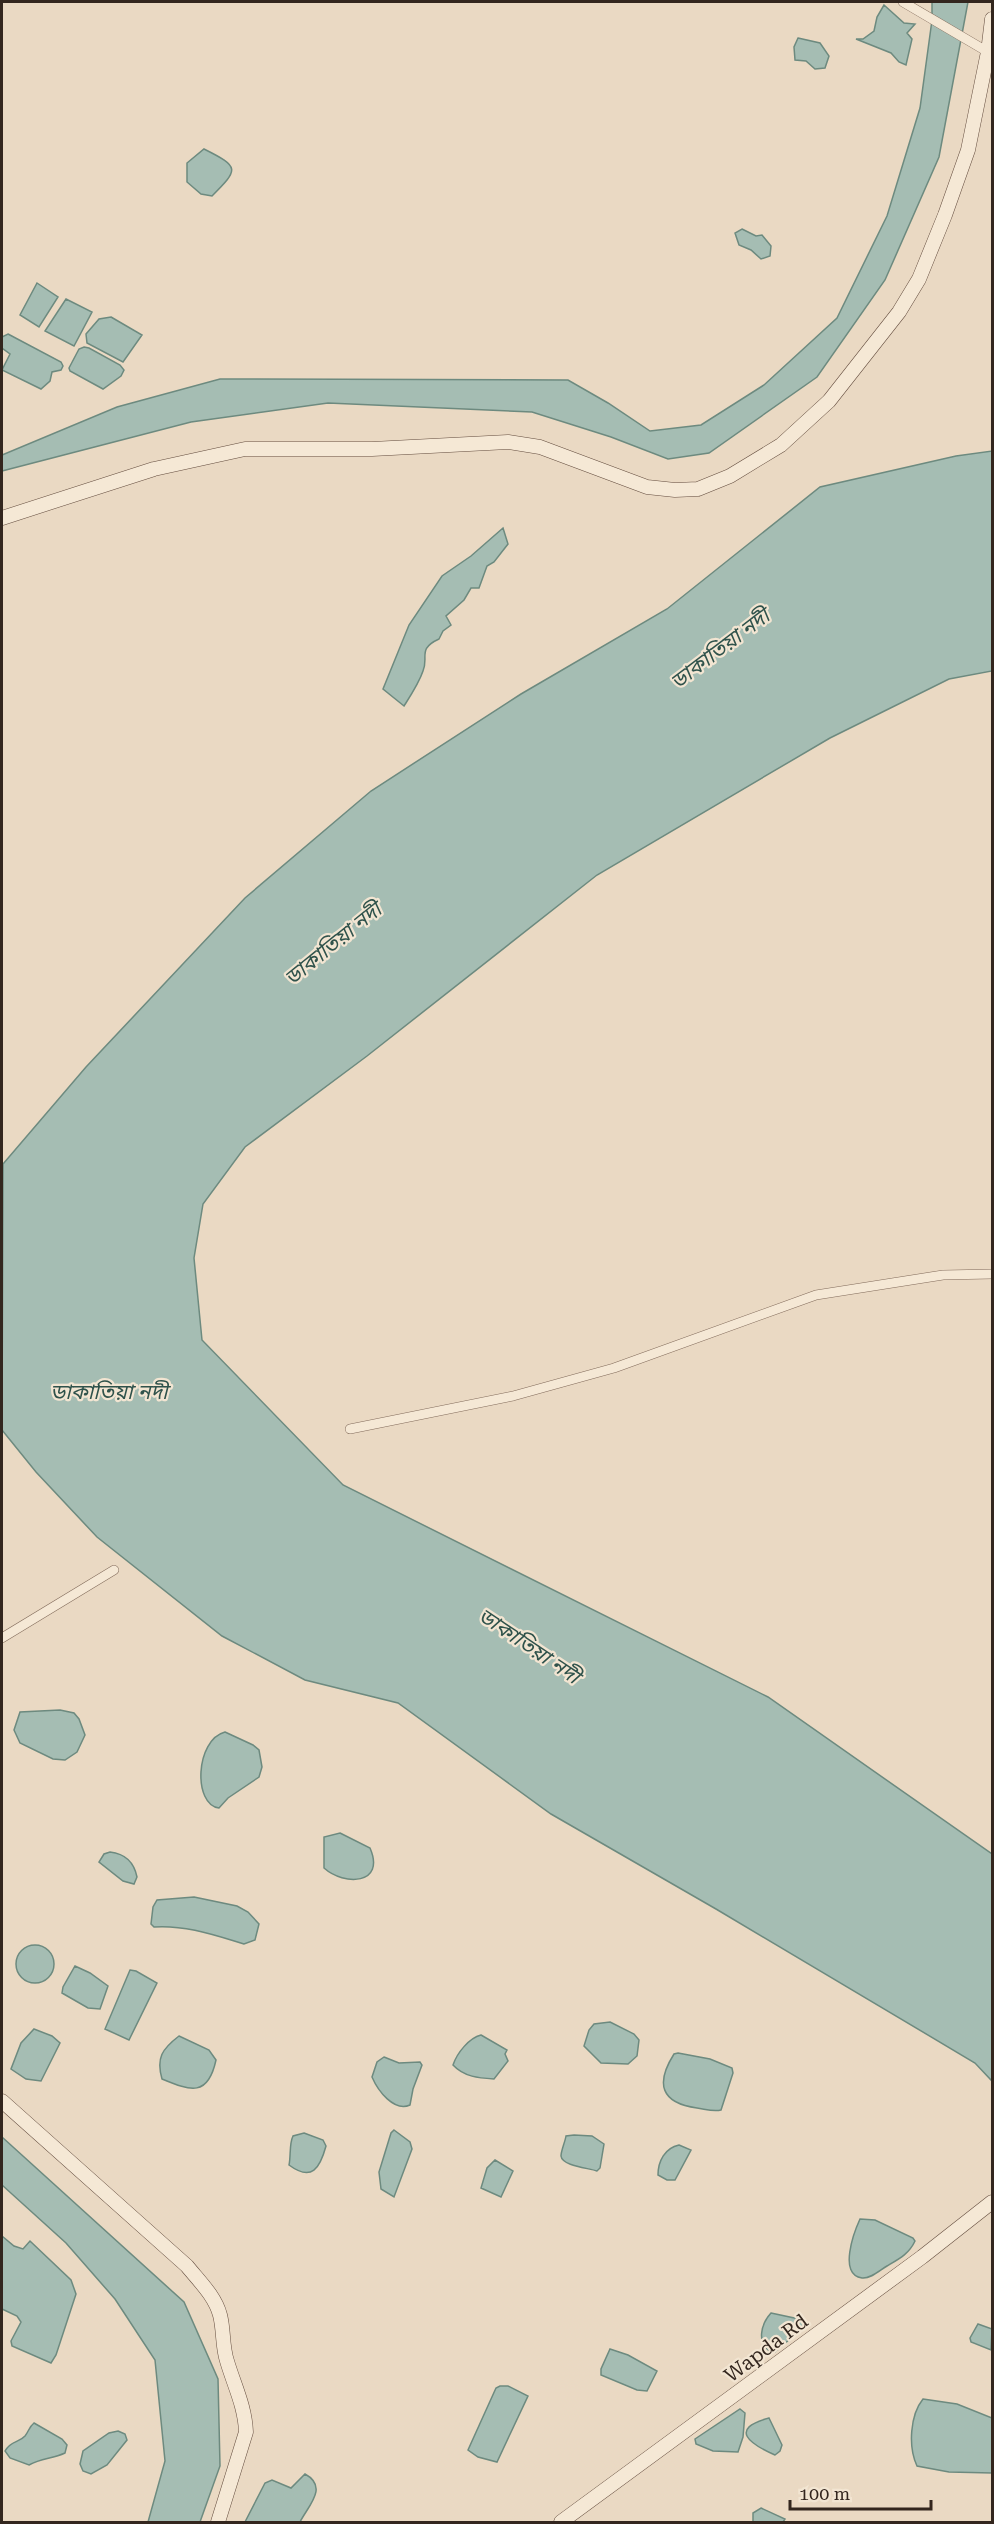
<svg xmlns="http://www.w3.org/2000/svg" width="994" height="2524" font-family="'Roboto Serif','Noto Sans Bengali',serif">
<rect width="100%" height="100%" fill="#ead9c3"/>
<path fill="#a5bdb3" stroke="#6d8a7f" stroke-width="1.5" d="M932 2H968L939 157 885 280 817 377 709 453 668 459 611 437 532 412 328 403 191 422 2 471V455L117 407 220 379 568 380 608 403 650 431 701 425 764 385 837 318 887 216 920 108 932 20Z
M884 5 904 23 915 24 907 33 912 39 906 65 899 62 891 53 856 39H863L874 31 877 17Z
M798 38 820 43 829 56 825 68 815 69 806 61 795 60 794 47Z
M204 149C240 167 239 169 212 196L201 194 187 182V163Z
M742 229 756 236 762 235 771 246 770 256 761 259 751 250 739 245 735 233Z
M37 283 58 297 39 327 20 315Z
M66 299 92 312 74 346 45 331Z
M111 317 142 335 123 362 87 343 86 334 99 319Z
M8 334 61 362 63 366 61 370 52 372 50 381 41 389 2 370 10 354 2 348V337Z
M84 347 89 348 120 365 124 370 121 376 103 389 70 371 69 368 79 349Z
M992 451V671L949 679 830 738 597 875 367 1056 245 1147 203 1204 194 1258 202 1340 343 1485 768 1697 992 1854V2081L975 2063 716 1909 551 1814 398 1703 305 1680 222 1636 97 1537 36 1472 2 1430 3 1164 86 1067 245 898 371 791 521 694 667 609 820 487 956 456Z
M503 528 508 544 494 562 487 566 479 588H471L464 600 446 616 451 625 443 631 439 639C417 649 429 657 423 671 419 683 411 695 404 706L383 689 409 625 442 576 471 556Z
M60 1710 74 1713 79 1719 85 1735 77 1752 65 1760 53 1759 20 1743 14 1730 20 1712Z
M225 1732 253 1745 259 1750 262 1767 259 1777 228 1798 219 1808C193 1805 195 1740 225 1732Z
M340 1833 370 1848C386 1885 344 1886 324 1868V1837Z
M110 1852C126 1854 134 1862 137 1877L134 1884 123 1881 99 1862 104 1854Z
M194 1897 237 1906 248 1912 259 1924 255 1940 244 1944C214 1935 186 1925 154 1927L151 1924 153 1907 157 1900Z
M16 1964a19 19 0 1 1 38 0a19 19 0 1 1-38 0Z
M75 1966 90 1973 108 1986 100 2009 88 2008 62 1993 63 1987Z
M130 1970 136 1971 157 1983 129 2040 105 2029Z
M610 2022 634 2034 639 2040 637 2056 628 2064 601 2063 584 2046 589 2030 594 2024Z
M34 2029 52 2036 60 2043 41 2081 26 2079 11 2069 21 2043Z
M481 2035 507 2050 505 2054 508 2061 494 2079C479 2078 464 2077 453 2065 457 2053 469 2038 481 2035Z
M179 2036 209 2050 216 2060C208 2097 191 2091 162 2079 156 2058 162 2049 179 2036Z
M678 2053 710 2059 732 2068 733 2073 721 2110C713 2112 705 2109 697 2108 661 2103 655 2084 674 2054Z
M384 2057 399 2063 420 2062 422 2065 413 2089 410 2105C394 2112 378 2091 372 2077L377 2062Z
M394 2130 410 2142 412 2149 394 2197 381 2189 379 2172 391 2133Z
M304 2133 323 2140 326 2146C320 2168 312 2182 289 2165 291 2156 289 2144 293 2136Z
M574 2135 592 2136 604 2144 600 2168 597 2171C589 2168 562 2166 561 2156 561 2151 565 2142 566 2136Z
M2 2137 184 2302 218 2379 220 2466 200 2522H148L165 2461 155 2360 115 2299 66 2243 2 2185Z
M679 2145 691 2150 675 2180H667L658 2175C658 2161 665 2148 679 2145Z
M495 2160 513 2171 501 2197 481 2188 487 2168Z
M860 2219 875 2220 913 2238 915 2241C909 2254 899 2259 887 2266 880 2270 871 2279 862 2278 838 2275 854 2232 860 2219Z
M2 2236 14 2246 23 2249 30 2241 71 2280 76 2294 56 2355 51 2363 12 2346 11 2341 21 2322 17 2316 2 2309Z
M771 2313 799 2319 807 2324 775 2352H771C756 2343 761 2324 771 2313Z
M978 2324 992 2329 991 2350 971 2342 970 2338Z
M610 2349 628 2355 657 2371 647 2391 637 2390 601 2375V2369Z
M500 2386H508L528 2396 497 2462 478 2457 468 2450 496 2388Z
M923 2399 957 2404 992 2418V2473L949 2472 917 2466C908 2447 910 2415 923 2399Z
M740 2409 745 2413 743 2437 738 2452 713 2451 696 2444 695 2439Z
M769 2418 782 2445 780 2451 775 2455C750 2444 728 2429 769 2418Z
M34 2423 62 2439 67 2445 65 2453C52 2459 42 2458 29 2465L10 2458 5 2451C11 2440 19 2443 25 2436 29 2431 29 2427 34 2423Z
M118 2431 125 2434 127 2440 107 2465 91 2474 83 2471 80 2464 83 2451 109 2433Z
M305 2474C329 2487 308 2506 300 2522H245L265 2483 272 2480 291 2488Z
M761 2508 785 2519 783 2522H753V2513Z"/>
<g fill="none" stroke-linecap="round" stroke-linejoin="round">
<g stroke="#826b5b" stroke-width="10">
<path id="minor" d="M903 2 988 52
M350 1429 513 1396 614 1368 816 1295 943 1275 992 1274
M2 1638 114 1570"/>
</g>
<g stroke="#644d3f" stroke-width="15">
<path id="secondary" d="M2 518 154 469 245 449H372L508 442 540 447 647 487 675 490 698 489 730 476 781 445 829 401 899 312 919 279 945 215 968 150 988 52 992 19
M2 2101 187 2266C199 2281 215 2296 220 2315 224 2330 222 2346 227 2361 234 2385 245 2406 246 2432L218 2522
M561 2522 922 2257 992 2202"/>
</g>
<use href="#minor" stroke="#f5e8d5" stroke-width="9"/>
<use href="#secondary" stroke="#f5e8d5" stroke-width="14"/>
</g>
<g text-anchor="middle" dominant-baseline="central" stroke-width="4.5" stroke-linejoin="round" paint-order="stroke">
<g font-size="20" fill="#33261e" stroke="#f2e5d2">
<text transform="translate(766 2348) rotate(-37)">Wapda Rd</text>
</g>
<g font-size="21" font-style="italic" fill="#2f524b" stroke="#f2e5d2">
<text transform="translate(720 649) rotate(-37)">ডাকাতিয়া নদী</text>
<text transform="translate(333 944) rotate(-39)">ডাকাতিয়া নদী</text>
<text x="109" y="1392">ডাকাতিয়া নদী</text>
<text transform="translate(529 1646) rotate(34)">ডাকাতিয়া নদী</text>
</g>
</g>
<rect width="994" height="2524" fill="none" stroke="#33261e" stroke-width="6"/>
<path d="M790 2500v9h141v-9" fill="none" stroke="#33261e" stroke-width="3"/>
<text x="799" y="2500" font-size="18" fill="#33261e" stroke="#f2e5d2" stroke-width="4.5" paint-order="stroke">100 m</text>
</svg>
